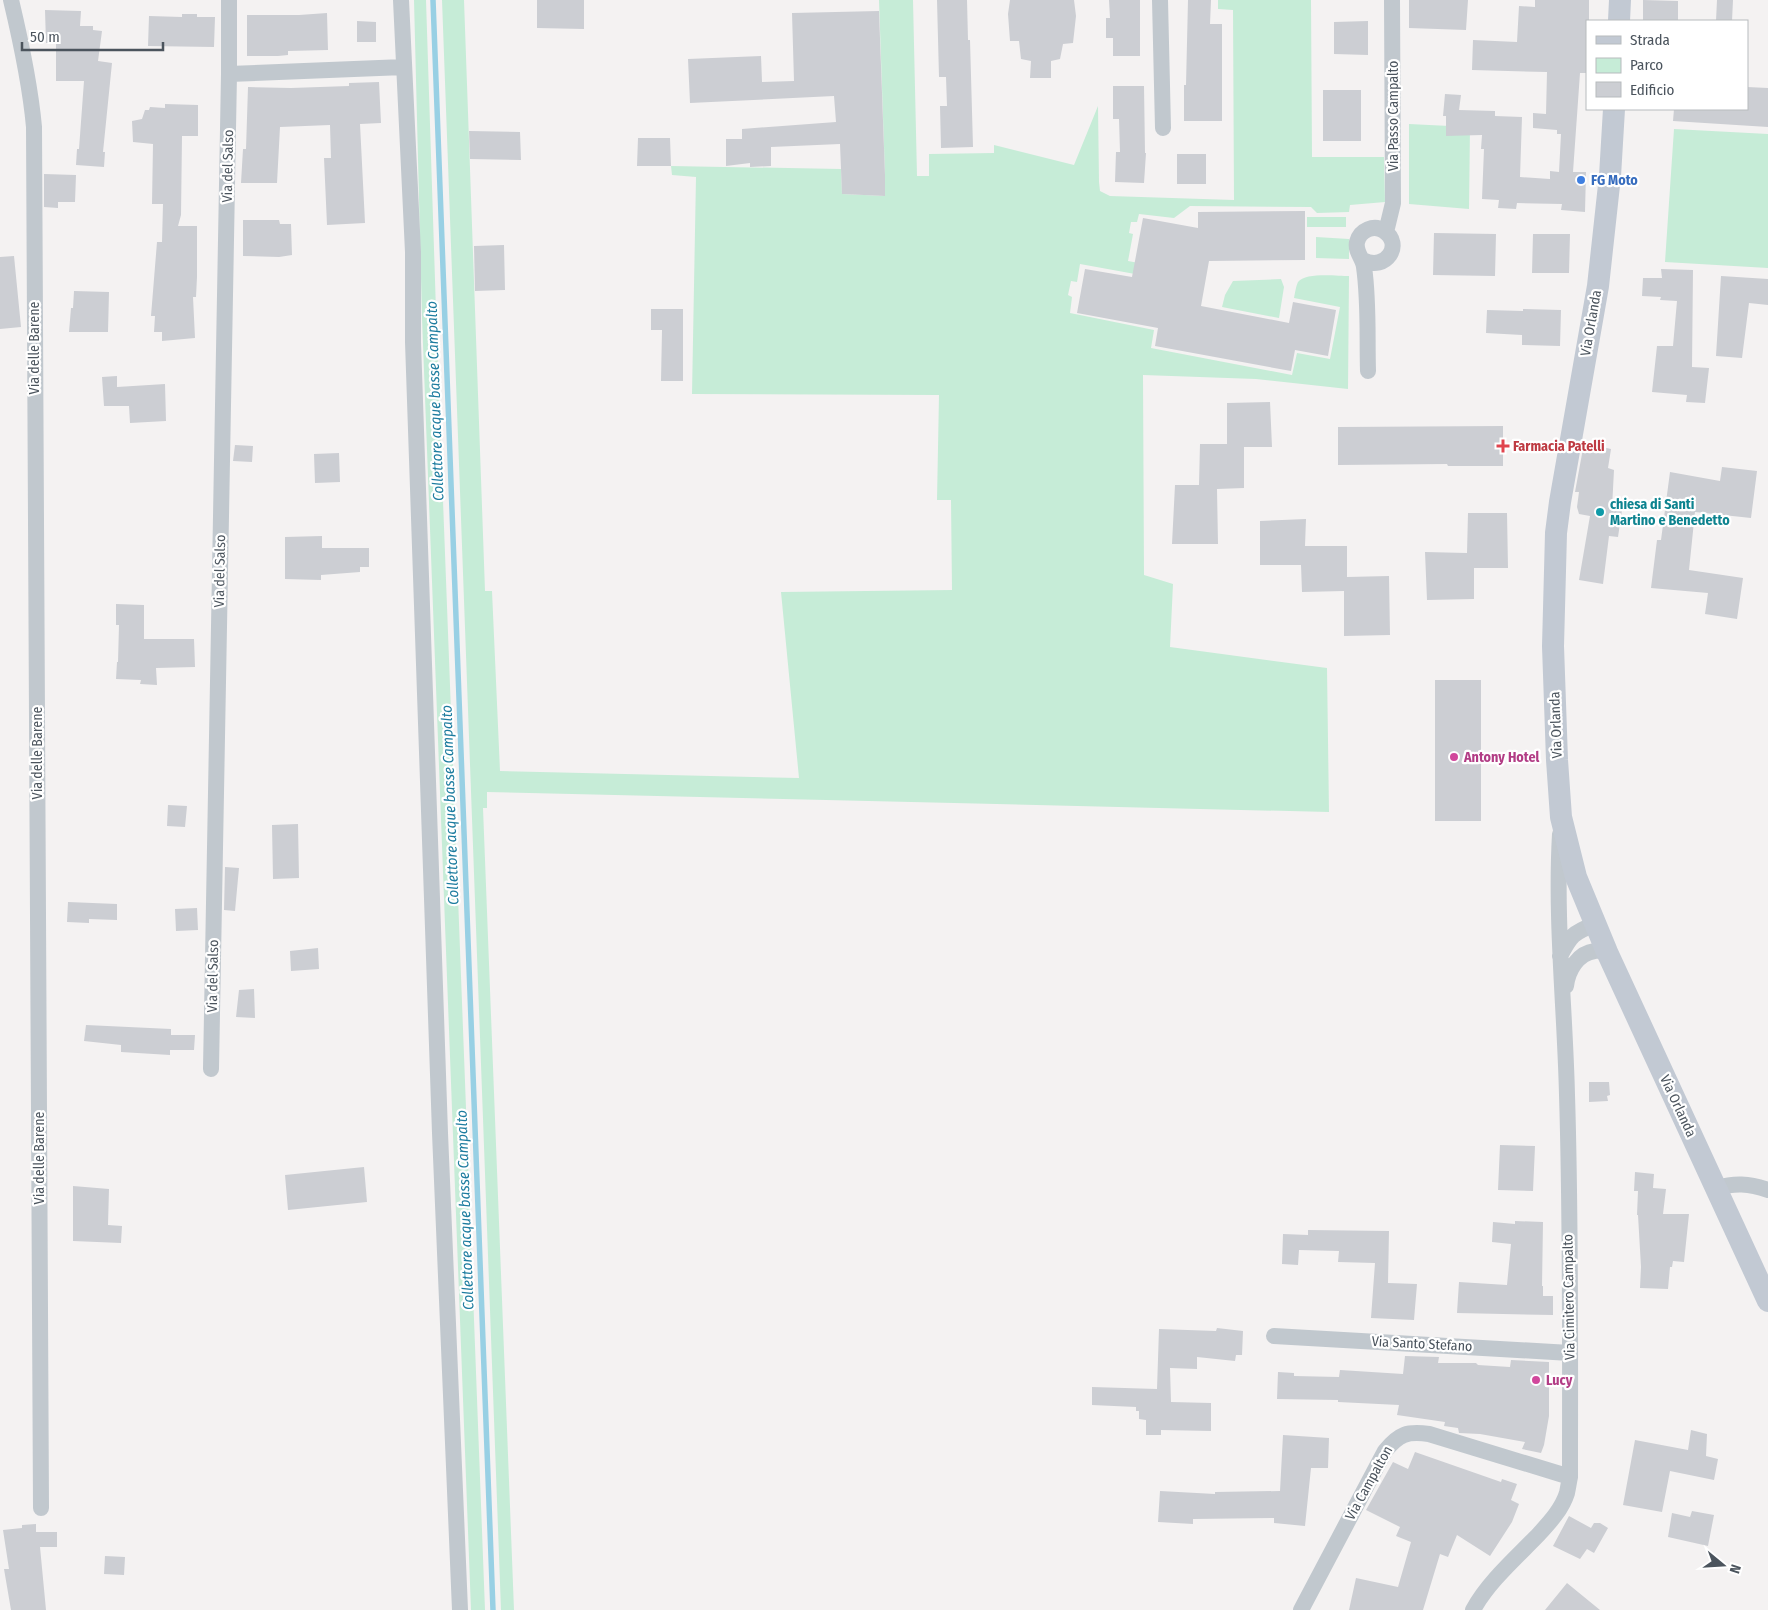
<svg xmlns="http://www.w3.org/2000/svg" width="1768" height="1610" font-family="'Fira Sans Condensed',sans-serif">
<rect width="100%" height="100%" fill="#f4f2f2"/>
<path fill="#c6ecd7" d="M414 0H426L437 342 485 1610H471L422 318Z
M442 0H464L485 591H492L500 771 799 778 781 592 952 590 951 500H937L939 395 692 394 696 177 672 175 671 166 841 169 842 194 885 196V175L879 0H913L917 176H929V154L994 153V145L1074 165 1098 106 1099 182 1100 191 1110 196 1234 200 1233 10 1218 9V0H1311L1312 157H1384L1385 202 1350 205 1349 212 1317 213 1311 207 1190 206 1174 218 1139 214 1137 222H1131L1129 233 1133 234 1128 261 1166 268 1146 276 1080 264 1077 282 1071 281 1068 295 1072 297 1070 313 1154 330 1151 348 1292 375 1297 353 1330 359 1340 307 1294 298C1295 293 1296 286 1298 282 1305 272 1337 276 1349 276L1348 389 1256 379 1143 375 1144 575 1173 584 1170 647 1327 668 1329 812 487 792V808H483L514 1610H501Z
M1409 124 1470 127 1469 209 1409 204Z
M1674 129 1768 134V268L1665 262Z
M1307 217H1346V227H1307Z
M1316 237 1349 239V259L1316 258Z
M1281 279 1284 287 1279 318 1222 307 1225 295 1233 281Z"/>
<g fill="none" stroke-linecap="round" stroke-linejoin="round">
<path stroke="#98d0e4" stroke-width="5.5" d="M433 0 493 1610"/>
</g>
<path fill="#ccced3" d="M537 0H584V29L537 28Z
M937 0H967L968 40H970L973 147 941 148 940 106H947L946 77H939Z
M1010 0H1074L1076 16 1073 43 1063 44 1060 59 1051 61V78H1030L1031 61 1021 59 1019 41H1010L1008 14Z
M1109 0H1140V56H1113V38H1106V18H1110Z
M1188 0H1211L1210 24H1222V121H1184V85H1186Z
M1409 0H1468L1466 30 1409 28Z
M1535 0H1589V21H1587V73H1580L1573 172H1586L1585 212 1561 210 1562 204 1517 203 1516 209 1498 208 1499 200 1482 199 1484 149H1481L1482 135 1446 136V116H1443L1445 94 1461 95 1459 110 1495 111V116L1522 117 1520 177 1550 179V171L1559 172 1561 134H1557V130L1533 128V113L1546 114 1547 72 1472 70 1473 40 1517 42 1519 6 1535 7Z
M1643 0 1678 1V21H1643Z
M1717 0H1733L1732 21H1716Z
M45 10 81 11 80 26H93V30L102 31 98 61 112 63 103 152H105L104 167 76 165 77 149H79L84 81H56V43H46Z
M879 11 885 175V196L842 194 840 144 771 147V166L750 167V163L726 166V139H742V129L836 122 834 96 690 103 688 59 761 56 762 82 794 81 792 13Z
M327 13 328 50 288 51V55L278 56H247V15H299Z
M182 14H197V17H215L214 47 148 46 149 16 182 17Z
M357 21 376 22V42H357Z
M1368 21V55L1334 54V22Z
M379 82 381 123 360 124 365 223 327 225 324 158H331L330 125 280 127 277 183H241L243 149H246L248 87 291 88 349 86V83Z
M1113 86H1144L1145 153H1146L1144 183 1115 182 1116 152H1120L1119 119H1113Z
M1747 87 1768 88V127L1673 121 1674 109H1747Z
M1323 90H1361V141H1323Z
M165 104 198 105V136H182L181 215 178 226H197V277L196 297H193L195 338 162 341V332H154L155 316H151L157 242H162L163 204H152L153 144 133 142 132 121 142 119 145 110H149L150 107 165 108Z
M469 131 520 132 521 160 470 159Z
M638 138H670L671 166H637Z
M1177 154H1206V184H1177Z
M44 174 76 175 75 202H58V208L44 207Z
M1305 211V260L1209 261 1201 306 1289 323 1293 302 1336 310 1328 356 1295 350 1291 371 1155 346 1158 328 1077 313 1085 269 1132 277 1143 218 1198 228V212Z
M243 220H279L280 224H291L292 255 279 257 243 256Z
M1434 233 1496 234 1495 276 1433 275Z
M1533 234H1570L1569 273H1532Z
M504 245 505 290 475 291 474 246Z
M14 256 21 327 0 329V257Z
M1661 269 1693 270 1692 367 1709 368 1705 403 1686 402 1687 395 1652 392 1657 346H1673L1677 301 1660 300 1661 297 1642 296 1643 278H1662Z
M1721 276 1768 279V305L1749 303 1742 358 1716 356Z
M74 291 109 292 108 332H69L71 308H73Z
M651 309H683V381H661L662 330H651Z
M1523 309 1561 310 1560 346 1522 345V335L1486 333 1487 310 1523 311Z
M117 376V387L165 384 166 421 130 423 129 406H104L102 377Z
M1270 402 1272 447H1244V488L1217 489 1218 544H1172L1175 485H1199L1200 444H1227V403Z
M1503 426V466H1448L1447 464 1338 465V427Z
M1584 443 1611 449 1608 468 1614 470 1612 508 1622 510 1618 537 1609 536 1603 584 1579 580 1590 516 1579 514 1577 507 1579 492H1575Z
M235 445 253 446 252 462 233 461Z
M339 453 340 482 315 483 314 454Z
M1722 467 1757 471 1751 518 1695 512 1689 570 1743 578 1737 619 1705 614 1708 593 1651 588 1657 540H1661L1670 472 1720 481Z
M1468 513H1507L1508 568H1474V599L1427 600 1425 552 1467 553Z
M1306 519 1305 546H1347V577L1389 576 1390 635 1344 636V591L1302 592 1301 565H1260V521Z
M322 536V548H369V567H360V572L321 575V580L285 579V537Z
M116 604 144 605V639H194L195 667 156 668 157 685 140 684 141 680 116 679 117 662H118L119 625H116Z
M1435 680H1481V821H1435Z
M168 805 187 806 185 827 167 826Z
M298 824 299 878 273 879 272 825Z
M225 867 239 868 235 911 224 910Z
M68 902 117 904V920L89 919V923L67 922Z
M197 908 198 930 176 931 175 909Z
M318 948 319 969 291 971 290 951Z
M254 989 255 1018 236 1017 239 990Z
M86 1025 171 1029V1035H195L194 1050H170V1055L121 1052V1045L84 1041Z
M1589 1082H1609L1610 1095 1607 1096 1608 1101 1589 1102Z
M1500 1145 1535 1146 1533 1191 1498 1190Z
M364 1167 367 1202 288 1210 285 1175Z
M1635 1172 1654 1174 1653 1188 1666 1189 1663 1214H1689L1684 1262 1673 1261 1672 1267H1670L1668 1289 1640 1288 1641 1267 1638 1215H1637L1638 1191H1634Z
M73 1186 109 1189 108 1225 122 1226 121 1243 73 1241Z
M1515 1221 1543 1222 1542 1286H1543V1296H1553V1315L1457 1313 1459 1282 1507 1285 1511 1244 1492 1242 1493 1222 1515 1224Z
M1308 1230 1389 1231 1388 1283 1417 1284 1414 1320 1371 1318 1375 1263 1338 1262 1339 1251 1299 1250 1298 1265 1282 1264 1283 1234 1308 1235Z
M1217 1328 1243 1331 1242 1355H1236L1235 1361 1197 1357V1369L1170 1368 1171 1402 1211 1403V1431L1161 1430V1435H1146V1420L1139 1419V1411H1136V1407L1092 1405V1387L1157 1389 1159 1329 1216 1331Z
M1405 1356 1439 1357 1438 1363H1476L1478 1365 1510 1367 1511 1360 1549 1362V1416L1544 1445 1541 1453 1522 1449 1525 1442 1480 1434 1459 1433 1458 1428 1444 1426 1445 1422 1397 1415 1399 1405 1338 1402V1400L1277 1399 1278 1372 1294 1373V1376L1339 1377 1340 1370 1403 1374Z
M1691 1430 1707 1434 1706 1456 1718 1459 1714 1480 1670 1471 1662 1512 1623 1505 1635 1440 1688 1450Z
M1283 1435 1329 1438 1328 1468H1311L1305 1526 1274 1523V1518L1193 1519V1524L1158 1522 1160 1491 1215 1494V1492L1280 1491Z
M1415 1452 1501 1482 1502 1479 1517 1484 1511 1500 1519 1504 1512 1522 1490 1556 1457 1535 1448 1557 1440 1554 1423 1610H1349L1356 1578 1398 1587 1411 1542 1396 1536 1400 1527 1366 1510 1393 1462 1408 1469Z
M1692 1511 1714 1515 1708 1546 1668 1537 1672 1513 1690 1517Z
M1569 1516 1591 1528 1594 1523H1600L1608 1528 1594 1553 1587 1549 1580 1559 1553 1546Z
M36 1524V1532H57V1547H40L46 1610H11L4 1569H9L3 1530 22 1528V1525Z
M105 1556 125 1557 124 1575 104 1574Z
M1567 1583 1600 1610H1545Z"/>
<g fill="none" stroke-linecap="round" stroke-linejoin="round">
<path stroke="#c1c8ce" stroke-width="16" d="M11 0C21 42 30 83 34 127L41 1508
M401 0 413 252V342L440 1133 460 1610
M1160 0 1163 128
M229 74 404 67
M1386 232 1393 203 1392 0
M1363 260C1386 272 1404 244 1384 231 1374 224 1360 230 1357 242 1355 252 1363 258 1364 267 1369 301 1367 337 1368 371
M1560 956C1571 935 1573 933 1595 924
M1566 986C1568 970 1578 953 1595 951 1598 950 1603 952 1607 952
M211 1069 229 74V0
M1716 1188C1734 1183 1749 1183 1768 1190
M1274 1336 1570 1353
M1301 1610 1385 1451C1399 1434 1407 1431 1429 1434L1570 1477
M1473 1610C1488 1582 1517 1557 1539 1534 1550 1522 1562 1509 1567 1493 1568 1488 1569 1482 1570 1477 1570 1350 1571 1222 1567 1095 1565 1008 1555 921 1560 834"/>
<path stroke="#c2c9d3" stroke-width="22" d="M1619 21 1620 0
M1614 109 1610 176 1598 286 1560 502 1556 533 1553 646 1557 760 1561 817 1576 877 1607 952 1768 1301"/>
</g>
<circle fill="#3f7fe0" stroke="#fff" stroke-width="2" cx="1581" cy="180" r="5"/>
<path fill="#e0444e" stroke="#fff" stroke-width="2" d="M1500.5 438.5h5v5h5v5h-5v5h-5v-5h-5v-5h5z"/>
<circle fill="#0f9aa8" stroke="#fff" stroke-width="2" cx="1600" cy="512" r="5"/>
<g fill="#d1479c" stroke="#fff" stroke-width="2">
<circle cx="1454" cy="757" r="5"/>
<circle cx="1536" cy="1380" r="5"/>
</g>
<g text-anchor="middle" dominant-baseline="central" stroke-width="4.5" stroke-linejoin="round" paint-order="stroke">
<g font-size="14" fill="#4b545d" stroke="#fff">
<text transform="translate(1393 116) rotate(-90)">Via Passo Campalto</text>
<text transform="translate(228 166) rotate(-89)">Via del Salso</text>
<text transform="translate(1591 323) rotate(-80)">Via Orlanda</text>
<text transform="translate(34 348) rotate(-90)">Via delle Barene</text>
<text transform="translate(220 571) rotate(-89)">Via del Salso</text>
<text transform="translate(1556 725) rotate(-92)">Via Orlanda</text>
<text transform="translate(37 753) rotate(-90)">Via delle Barene</text>
<text transform="translate(213 976) rotate(-89)">Via del Salso</text>
<text transform="translate(1678 1106) rotate(65)">Via Orlanda</text>
<text transform="translate(39 1158) rotate(-90)">Via delle Barene</text>
<text transform="translate(1569 1297) rotate(-91)">Via Cimitero Campalto</text>
<text transform="translate(1422 1344) rotate(3)">Via Santo Stefano</text>
<text transform="translate(1369 1483) rotate(-61)">Via Campalton</text>
</g>
<g font-size="14" font-weight="bold" fill="#366cbe" stroke="#fff" text-anchor="start">
<text x="1591" y="180">FG Moto</text>
</g>
<g font-size="14" font-weight="bold" fill="#be3a42" stroke="#fff" text-anchor="start">
<text x="1513" y="446">Farmacia Patelli</text>
</g>
<g font-size="14" font-weight="bold" fill="#0d838f" stroke="#fff" text-anchor="start">
<text x="1610" y="504">chiesa di Santi<tspan x="1610" dy="16">Martino e Benedetto</tspan></text>
</g>
<g font-size="14" font-weight="bold" fill="#b23c85" stroke="#fff" text-anchor="start">
<text x="1464" y="757">Antony Hotel</text>
<text x="1546" y="1380">Lucy</text>
</g>
<g font-size="15" font-style="italic" fill="#1d7c9f" stroke="#fff">
<text transform="translate(435 401) rotate(-92)">Collettore acque basse Campalto</text>
<text transform="translate(450 805) rotate(-92)">Collettore acque basse Campalto</text>
<text transform="translate(465 1210) rotate(-92)">Collettore acque basse Campalto</text>
</g>
</g>
<rect x="1586" y="20" width="162" height="90" fill="#ffffff" stroke="#b7bbbe"/>
<rect x="1596" y="36" width="25" height="8" fill="#c2c9d3" stroke="#b7bbbe"/>
<text x="1630" y="45" font-size="15" fill="#4b545d">Strada</text>
<rect x="1596" y="58" width="25" height="15" fill="#c6ecd7" stroke="#b7bbbe"/>
<text x="1630" y="70" font-size="15" fill="#4b545d">Parco</text>
<rect x="1596" y="82" width="25" height="15" fill="#ccced3" stroke="#b7bbbe"/>
<text x="1630" y="95" font-size="15" fill="#4b545d">Edificio</text>
<g transform="translate(1723 1565) rotate(108)" stroke="#ffffff" stroke-width="4" paint-order="stroke">
<path d="M0-4L9 19L0 12L-9 19Z" fill="#4b545d"/>
<text y="-8" font-size="14" font-weight="bold" text-anchor="middle" fill="#4b545d">N</text>
</g>
<path d="M22 42v8h141v-8" fill="none" stroke="#4b545d" stroke-width="2.5"/>
<text x="30" y="42" font-size="15" fill="#4b545d" stroke="#ffffff" stroke-width="4" paint-order="stroke">50 m</text>
</svg>
